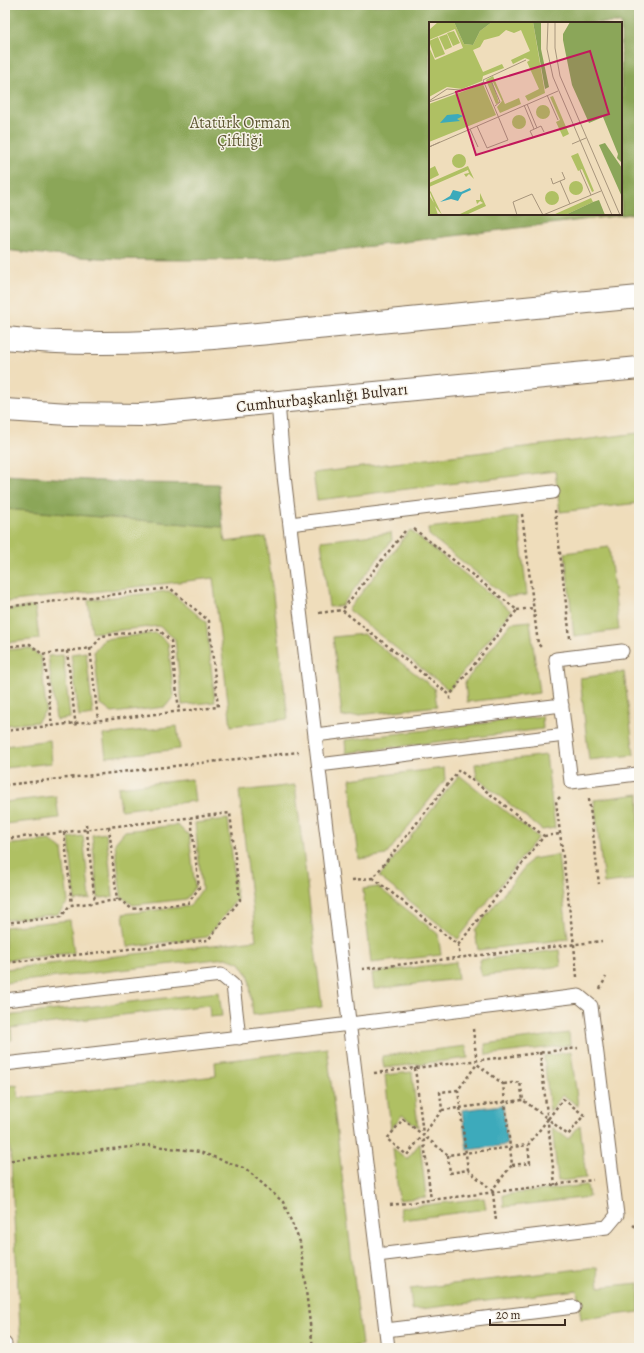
<svg xmlns="http://www.w3.org/2000/svg" width="644" height="1353" font-family="Alegreya,serif">
<rect width="100%" height="100%" fill="#f7f3e8"/>
<filter id="ink" filterUnits="userSpaceOnUse"><feTurbulence type="fractalNoise" baseFrequency=".025" numOctaves="2"/><feDisplacementMap in="SourceGraphic" scale="8" xChannelSelector="R" yChannelSelector="G"/><feConvolveMatrix kernelMatrix="1 2 1 2 8 2 1 2 1" color-interpolation-filters="sRGB"/></filter>
<filter id="wash" filterUnits="userSpaceOnUse"><feTurbulence type="fractalNoise" baseFrequency=".012" numOctaves="4" result="noise"/><feDisplacementMap in="SourceGraphic" scale="16" xChannelSelector="R" yChannelSelector="G"/><feGaussianBlur stdDeviation="0.9" result="paint"/><feColorMatrix in="noise" values="0 0 0 0 0 0 0 0 0 0 0 0 0 0 0 0 0 1.4 0 .05"/><feComposite in="paint" operator="in"/></filter>
<g filter="url(#wash)">
<rect width="100%" height="100%" fill="#efddbb"/>
<path fill="#afc063" stroke="#757540" d="M639 433V503L560 512 555 471 317 500 313 473Z
M5 509 223 527 225 542 266 537 288 719 231 726 213 578 5 602Z
M518 517 527 595 507 597 429 535 428 528Z
M410 530 511 611 449 690 348 610Z
M391 533 392 540 341 606 329 607 321 541Z
M609 547 619 630 574 636 565 553Z
M169 591 206 622 215 702 182 705 175 639 159 626 92 633 88 600Z
M35 606 39 639 5 643V610Z
M530 621 539 693 467 702 465 682 511 623Z
M156 633 168 643 174 696 165 707 112 713 100 704 94 651 104 639Z
M364 634 434 688 437 706 342 717 333 637Z
M29 648 41 657 46 710 37 722 5 725V650Z
M86 652 93 715 79 717 71 654Z
M63 655 70 718 56 720 48 656Z
M624 672 634 755 589 760 580 678Z
M542 716 543 729 346 753 345 740Z
M177 726 180 749 106 757 103 735Z
M50 740 52 763 5 768V746Z
M546 755 555 828 542 830 477 778 475 764Z
M444 768 445 780 386 855 359 859 350 779Z
M459 775 538 837 458 939 379 877Z
M192 779 195 801 121 810 118 787Z
M295 785 322 1007 253 1015 249 976 240 963 226 958 5 983V969L256 940 239 791Z
M639 794V879L604 883 594 800Z
M56 796 59 818 5 824V802Z
M228 819 237 899 207 937 127 947 123 914 190 906 202 889 195 823Z
M177 825 189 835 195 887 186 899 133 905 121 896 115 843 125 831Z
M106 833 113 897 98 898 92 835Z
M83 836 90 899 75 901 69 838Z
M50 840 62 849 68 902 58 914 6 920 5 845Z
M558 855 568 939 478 950 475 930 531 859Z
M378 887 438 934 441 955 371 963 363 889Z
M70 920 74 953 5 960V927Z
M559 950 561 966 481 976 479 960Z
M456 962 458 979 374 989 372 973Z
M219 992 222 1016 210 1017 209 1005 11 1028 12 1040 5 1041V1016Z
M569 1033 570 1045 486 1055 485 1044Z
M466 1046 468 1058 384 1068 382 1056Z
M327 1048 362 1345 345 1348H21L11 1161 5 1105V1086L17 1085 19 1098 216 1076 215 1062Z
M571 1052 578 1106 563 1095 550 1111 544 1056Z
M412 1072 418 1127 402 1115 391 1129 385 1075Z
M580 1125 586 1178 558 1181 552 1127 568 1139Z
M420 1143 426 1197 399 1200 393 1148 407 1159Z
M587 1185 589 1197 504 1207 503 1195Z
M484 1198 486 1209 402 1220 400 1208Z
M597 1267 599 1287 639 1283V1312L581 1319 577 1290 412 1310 410 1289Z"/>
<path fill="#8ba659" stroke="#63683c" fill-rule="evenodd" d="M5 5H639V213L267 259C180 261 91 261 5 250ZM430 23H621V214H430Z
M5 475 138 483 218 484 223 527 5 509Z"/>
<path fill="#3caabb" stroke="#3c6a6c" d="M503 1105 507 1145 467 1150 462 1110Z"/>
</g>
<g filter="url(#ink)">
<g fill="none" stroke-linecap="round" stroke-linejoin="round">
<g stroke="#7a6955" stroke-width="15">
<path id="lane" d="M278 402 284 476 388 1348
M290 524 553 492
M622 651 556 659 571 782 637 774
M315 735 562 705
M319 765 565 735
M5 1000 221 975 233 985 239 1038
M5 1064 284 1032 579 996 591 1006 617 1215 607 1227 377 1255
M386 1330 574 1307
M5 1344V1348"/>
</g>
<g stroke="#7a6955" stroke-width="24">
<path id="primary" d="M5 338C112 350 220 338 327 327 431 317 535 307 639 297
M5 410 69 414 141 415 639 368"/>
</g>
<path stroke="#7a6955" stroke-width="2.5" stroke-dasharray="3 3" stroke-linecap="butt" d="M555 510 570 638
M522 514 538 644 541 647
M414 529 517 610 450 695
M405 531 342 610 450 695V700
M5 607 170 588 209 621 218 707 5 731
M517 610 533 608
M319 613 342 610
M5 647 30 644 42 654 92 648 102 636 158 629 171 641 179 711
M90 648 98 720
M67 651 76 728
M44 653 52 726
M5 785 299 752
M560 797 556 801 574 945 577 977
M589 799 599 884
M86 824 95 902
M109 827 117 900
M64 832 72 905
M544 836 560 834
M5 839 230 813 240 900 208 940 5 963
M352 880 373 878
M5 923 61 917 70 905H72L120 900 132 909 188 903 199 888 191 818
M458 945 544 836 459 770 373 878 458 945 460 957
M362 969 602 941
M600 989 606 977
M473 1029 477 1064
M540 1052 555 1185
M415 1068 431 1200
M374 1073 578 1048
M458 1090 468 1170
M563 1099 584 1115 568 1135 548 1119Z
M442 1110 523 1100
M403 1119 423 1135 407 1155 387 1139Z
M448 1155 450 1173 468 1170 492 1190 512 1165C509 1138 506 1111 503 1084L477 1064 458 1090 440 1092 442 1110 423 1135 448 1155 528 1145 548 1119 523 1100 520 1082 503 1084
M5 1161 148 1145 200 1152 246 1169 283 1202 300 1242 313 1348
M512 1165 530 1163 528 1145
M493 1193 496 1221
M390 1205 593 1180
M633 1225 639 1229"/>
<use href="#lane" stroke="#fff" stroke-width="13"/>
<use href="#primary" stroke="#fff" stroke-width="22"/>
</g>
</g>
<g text-anchor="middle" dominant-baseline="central" stroke-width="3" stroke-linejoin="round" paint-order="stroke">
<g font-size="16" fill="#5e5733" stroke="#f7f3e8">
<text x="240" y="123">Atatürk Orman<tspan x="240" dy="18">Çiftliği</tspan></text>
</g>
<g font-size="16" fill="#3b2a1e" stroke="#f7f3e8">
<text transform="translate(322 398) rotate(-6)">Cumhurbaşkanlığı Bulvarı</text>
</g>
</g>
<g transform="translate(429 22)">
<rect width="193" height="193" fill="#efddbb"/>
<path d="M9 0H25L35 22 44 23 51 9 63 0H104L116 71 99 79 96 74 110 67 98 40 101 38 96 36 84 42 82 38 101 29 92 8 85 11 77 8 70 14 55 18 51 25 44 28 54 50 73 42 75 46 54 54 53 59 33 67 18 65 0 75V25L6 38 34 26 26 7 0 18V8ZM25 9 31 21 24 24 18 11ZM18 12 23 25 16 28 10 15ZM9 15 16 32 6 36 0 19ZM64 54 76 82 90 76 92 82 71 91 68 85 73 79 63 58 70 81 67 82 57 58ZM54 62 67 93 0 120V82ZM124 74 140 112 134 115 127 100 131 98 121 75ZM107 90a7 7 0 1 1 14 0a7 7 0 1 1-14 0ZM83 100a7 7 0 1 1 14 0a7 7 0 1 1-14 0ZM149 131 165 169 163 170 153 147 149 149 142 134ZM23 139a7 7 0 1 1 14 0a7 7 0 1 1-14 0ZM6 144 10 153 0 158V147ZM39 144 45 157 40 152 37 155 35 152 40 151 39 148 0 165V161ZM140 166a7 7 0 1 1 14 0a7 7 0 1 1-14 0ZM0 168 2 170 13 193 6 184 9 193H0V173L5 181ZM116 176a7 7 0 1 1 14 0a7 7 0 1 1-14 0ZM51 171 57 184 37 193H29L54 181 51 179 48 182 47 178H51ZM162 176 164 180 136 193H124Z" fill="#afc063"/>
<path d="M25 0H63L51 9 44 23 35 22ZM104 0H112V27L120 65 116 67ZM141 0H193V141L188 136 189 132 174 95 160 101 143 63 134 18V12ZM176 121 193 146V175L170 123ZM170 178 176 193H136L164 180Z" fill="#8ba659"/>
<path d="M29 92 34 94 28 97 31 99 11 101 18 93ZM41 166 42 168 33 172 29 179 22 177 11 180 21 174 24 168 32 170Z" fill="#3caabb"/>
<path fill="none" stroke="#a7957c" stroke-width="1" d="M119 0 118 27 124 55 183 193M126 0V26L131 54 191 193M62 59 71 80 66 84M118 73 129 98M0 79 18 67 31 68M0 80 55 60M98 82 108 106M95 83 105 107M48 104 58 126 79 118 54 58 97 38M41 107 49 125M104 115 101 109 112 104 115 110M11 120 0 125 129 69M143 122 157 116M151 148 162 173M122 156 124 162 131 159 136 157 133 150M131 159 141 182M88 193 84 180 103 172 114 193M114 193 172 169"/>
<path fill="#c2185b" fill-opacity="0.15" stroke="#c2185b" stroke-width="2" d="M161 29 180 92 47 133 27 70Z"/>
<rect width="193" height="193" fill="none" stroke="#3b2a1e" stroke-width="2"/>
</g>
<rect width="644" height="1353" fill="none" stroke="#f7f3e8" stroke-width="20"/>
<path d="M490 1319v6h75v-6" fill="none" stroke="#3b2a1e" stroke-width="2"/>
<text x="496" y="1319" font-size="12" fill="#3b2a1e" stroke="#f7f3e8" stroke-width="3" paint-order="stroke">20 m</text>
</svg>
